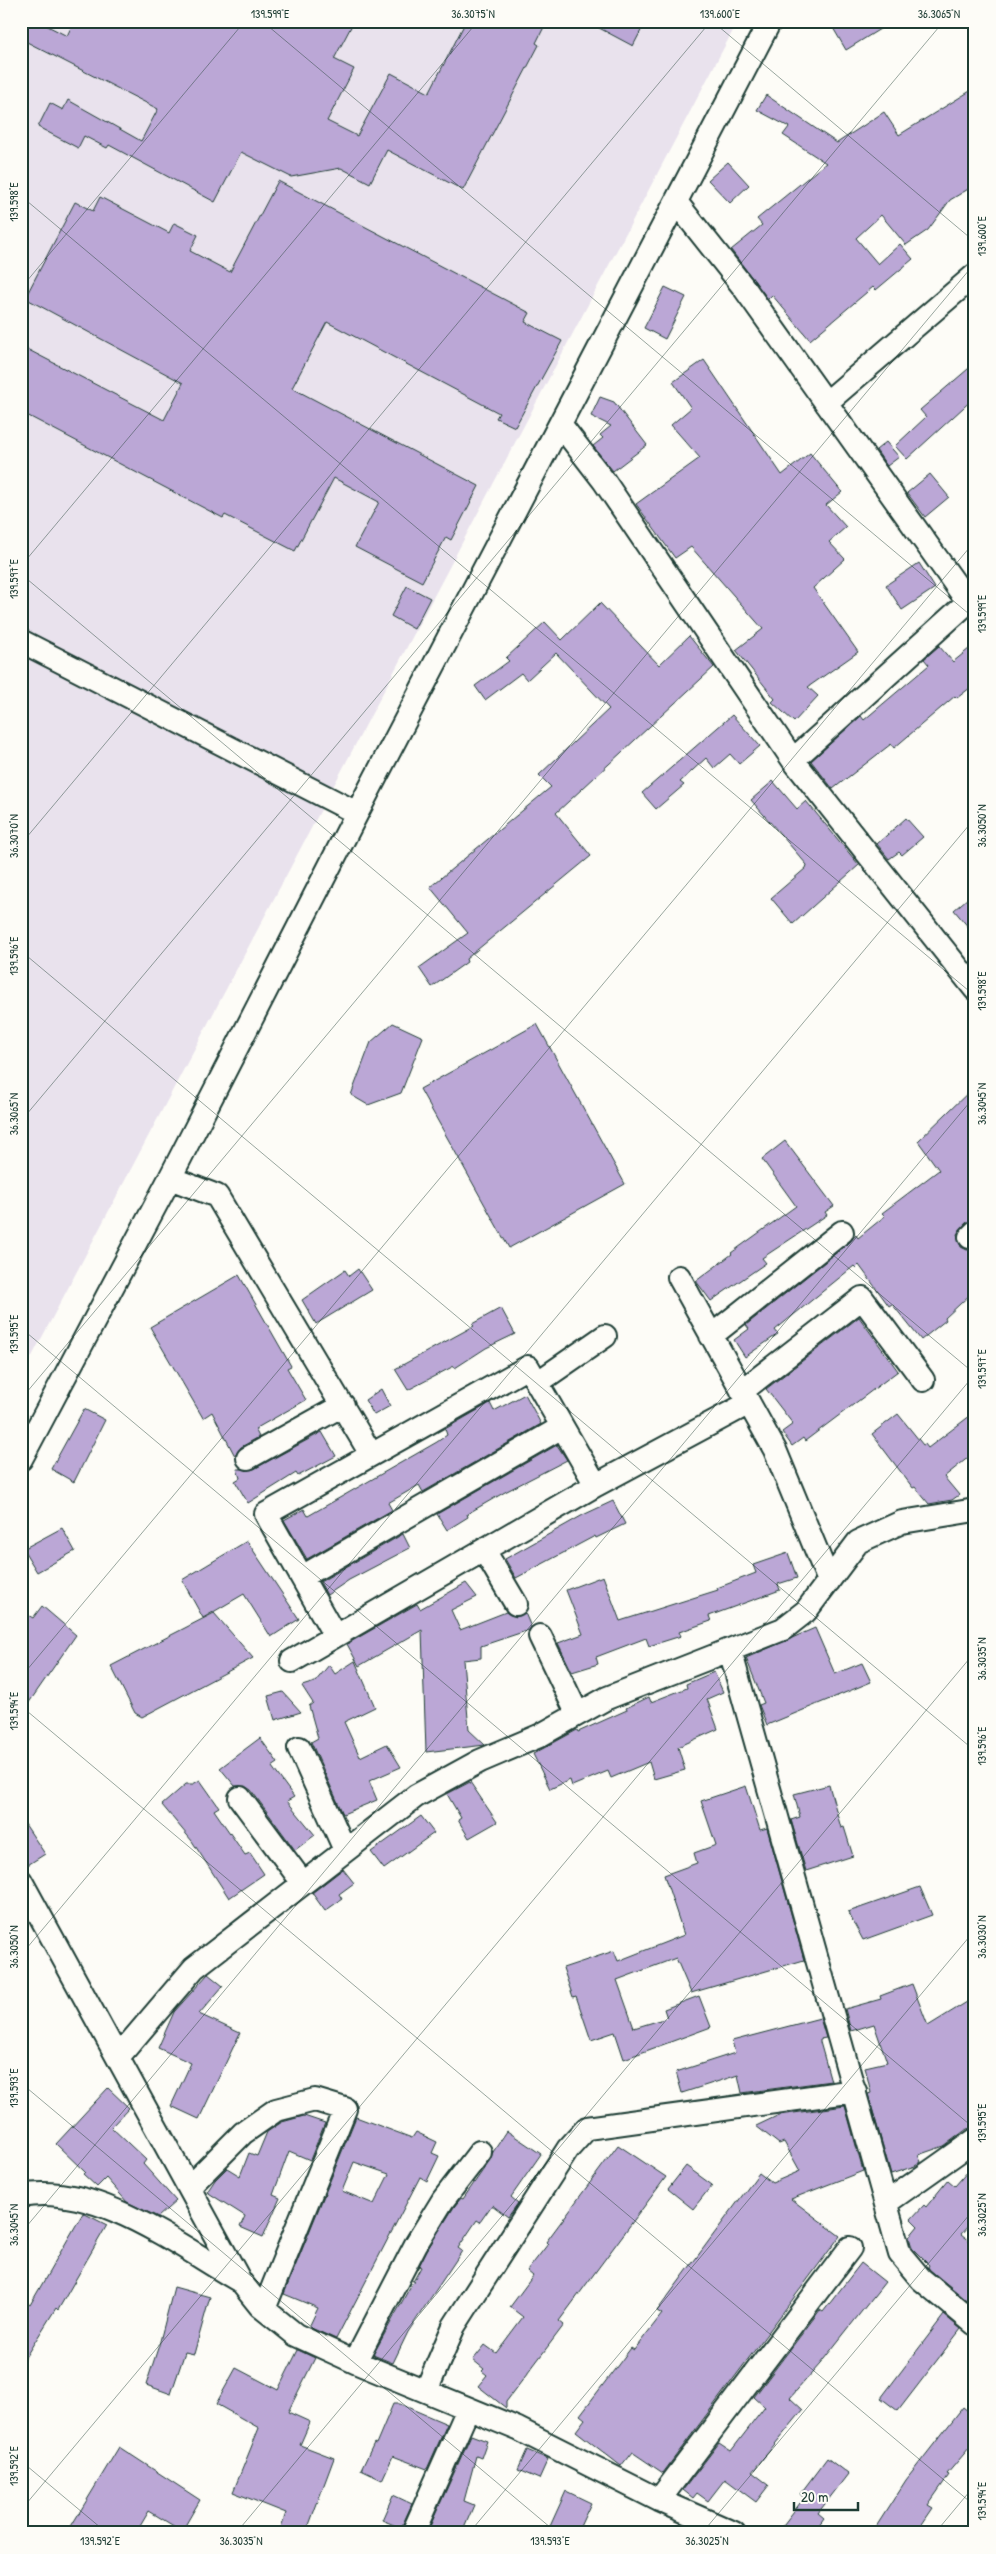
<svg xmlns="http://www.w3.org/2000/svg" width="996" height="2554" font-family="'Patrick Hand',sans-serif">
<rect width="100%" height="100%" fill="#fdfcf7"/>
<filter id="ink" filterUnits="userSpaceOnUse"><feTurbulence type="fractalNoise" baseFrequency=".02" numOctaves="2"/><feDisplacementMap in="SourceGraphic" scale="10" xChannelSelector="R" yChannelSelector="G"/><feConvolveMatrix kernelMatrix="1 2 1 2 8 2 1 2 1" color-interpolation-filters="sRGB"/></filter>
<g filter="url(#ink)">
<path fill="#e9e2ed" d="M21 21H738L21 1377Z"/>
<path fill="#bba7d6" stroke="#1f3d34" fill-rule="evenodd" d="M21 21H38L67 36 74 21H354L334 59 354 69 327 121 357 136 391 73 429 93 466 21H547L536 43 539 45 463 190 387 150 370 183 341 168 291 177 241 152 215 202 109 145 107 148 84 136 78 148 38 127 50 103 63 110 68 100 141 141 158 109 21 39Z
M586 21H646L633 46Z
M829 21H893L846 50Z
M975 88V185L950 200 928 230 906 245 881 215 856 238 878 264 900 244 913 259 876 290 873 287 810 340 772 295 768 299 731 250 762 225 757 219 826 163 783 135 789 127 757 110 766 95 837 143 884 112 899 135Z
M728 162 749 185 730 203 708 180Z
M278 181 530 313 525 322 562 341 515 427 496 418 499 413 327 322 292 388 479 486 451 540 446 537 422 582 355 547 379 502 334 478 295 551 225 515 223 518 21 412V346L164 420 183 383 25 298 75 202 93 211 100 197 169 233 174 223 198 235 190 251 230 272Z
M665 287 686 297 665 339 644 328Z
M704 360 782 475 810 453 842 492 826 505 846 527 829 542 845 559 813 588 858 652 808 687 818 696 794 722 772 702 775 699 736 650 763 629 691 547 675 558 636 504 700 458 671 425 691 408 673 382Z
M975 363V397L907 459 895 446 926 417 920 410Z
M600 397 614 402 647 445 613 471 593 446 603 438 600 435 611 426 591 416Z
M886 442 899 457 887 466 876 450Z
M930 474 949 497 925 517 907 493Z
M919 563 935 588 902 610 886 585Z
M407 586 430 598 414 629 391 616Z
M600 603 659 665 689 636 714 667 556 813 591 856 466 959 467 962 432 987 419 968 468 933 430 887 551 787 539 775 609 709 556 653 527 680 521 673 485 700 475 686 509 661 506 658 545 622 562 640Z
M975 644V684L957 698 955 696 894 748 891 744 833 789 811 761 861 716 864 720 929 665 924 659 939 646 953 662Z
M732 715 760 746 739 764 730 754 714 768 706 758 680 782 684 785 656 809 642 793Z
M773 781 797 809 806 801 859 865 793 924 771 898 806 868 807 865 751 800Z
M906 818 923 837 902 855 899 852 889 859 877 844Z
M975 892V935L954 910Z
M393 1023 423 1037 401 1093 368 1105 351 1095 371 1042Z
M537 1024 625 1184 509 1248 420 1089Z
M975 1086V1219L966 1223 957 1234 961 1247 967 1250 975 1249V1290L945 1318 946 1320 921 1340 892 1304 889 1306 859 1265 856 1268 854 1266 775 1330 778 1334 745 1357 734 1340 749 1329 746 1325 850 1242 856 1235 858 1238 885 1216 882 1213 939 1170 918 1141Z
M785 1141 834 1206 825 1212 827 1215 762 1258 766 1263 711 1301 696 1281 732 1254 731 1253 796 1206 762 1159Z
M358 1269 372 1290 316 1324 302 1300 345 1270 349 1276Z
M239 1275 291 1366 287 1368 306 1400 255 1429 259 1437 241 1447 235 1456 212 1412 203 1418 150 1327Z
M501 1308 515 1334 486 1348 455 1368 454 1366 408 1390 395 1369 474 1326 472 1324Z
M859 1317 898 1371 805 1441 803 1438 792 1446 782 1432 793 1424 766 1389Z
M381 1389 390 1406 374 1415 365 1400Z
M525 1394 541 1424 423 1492 419 1485 388 1503 392 1510 307 1559 284 1520 304 1509 308 1516 437 1442 447 1435 445 1429 490 1403 494 1411Z
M84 1409 105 1420 74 1482 51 1469Z
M975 1412V1452L944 1477 959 1495 952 1500 929 1504 915 1487 913 1488 872 1434 898 1414 923 1445 925 1444 928 1448Z
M322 1432 336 1456 298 1476 296 1473 248 1503 235 1481 240 1478 237 1469H254Z
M557 1445 567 1460 505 1492 467 1514 468 1517 447 1530 437 1514Z
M613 1501 625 1524 596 1538 595 1536 516 1578 505 1559 583 1515Z
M62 1528 75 1551 37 1572 23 1549Z
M403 1534 410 1548 349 1580 327 1595 320 1582Z
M247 1541 299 1619 271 1637 244 1594 203 1618 182 1580Z
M788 1553 797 1578 778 1584 780 1590 709 1616 711 1621 679 1632 681 1636 649 1646 646 1638 596 1657 598 1664 572 1672 558 1643 583 1634 566 1590 603 1576 620 1621 718 1590 717 1588 756 1573 753 1565Z
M466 1583 477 1597 451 1610 460 1630 506 1612 516 1617 525 1613 531 1627 529 1630 481 1646V1658L463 1660 469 1730 485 1745 426 1752 422 1630 359 1666 347 1644 417 1604 420 1609Z
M42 1606 76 1635 21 1714V1624L28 1615 33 1618Z
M214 1613 253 1658 142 1717 135 1713 111 1666Z
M815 1628 835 1674 862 1663 871 1682 767 1725 759 1705 764 1703 746 1658Z
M355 1661 375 1707 344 1722 360 1757 387 1744 401 1767 369 1781 377 1800 343 1814 311 1742 318 1738 309 1706 313 1703 302 1686 315 1682 329 1665 335 1674Z
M714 1672 723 1692 707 1699 718 1729 678 1747 685 1770 654 1779 649 1762 611 1778 608 1771 572 1786 570 1780 550 1789 533 1754 577 1730 578 1732 627 1710 626 1708 649 1697 651 1702 687 1688 686 1684Z
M283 1692 301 1712 275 1720 268 1696Z
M260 1738 278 1763 272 1767 294 1797 287 1801 315 1835 295 1850 251 1790 245 1786H235L220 1768Z
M200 1780 219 1807 214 1810 245 1855 250 1853 264 1874 229 1898 192 1841 162 1805 186 1784H193Z
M470 1782 497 1822 469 1838 458 1820 461 1818 447 1794Z
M829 1785 841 1828 844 1827 853 1856 806 1871 791 1820 800 1817 794 1794Z
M746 1786 760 1830 767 1828 804 1960 691 1993 676 1958 617 1980 634 2028 667 2018 664 2009 699 1996 711 2027 624 2059 615 2032 591 2040 576 1996 573 1997 563 1968 614 1951 618 1961 684 1935 664 1875 697 1863 694 1853 716 1845 701 1801Z
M421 1816 434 1833 384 1869 371 1852Z
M21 1818 45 1854 23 1868H21Z
M343 1869 354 1883 339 1894 342 1899 325 1911 312 1893Z
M920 1887 932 1915 863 1940 848 1912Z
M208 1974 223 1986 199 2014 240 2033 199 2119 171 2106 191 2063 158 2048 174 2012Z
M912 1984 928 2026 975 1997V2127L967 2129 944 2146 918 2155 921 2162 915 2166 891 2174 868 2094 871 2093 865 2067 887 2062 874 2024 851 2031 845 2009 881 1999 880 1996Z
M820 2018 826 2038 820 2039V2042L831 2081 742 2093 738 2075 682 2093 676 2072 735 2053 732 2041Z
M108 2088 129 2108 111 2127 146 2160 143 2164 176 2201 158 2217 127 2202 106 2178 97 2187 83 2174 85 2172 56 2144Z
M845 2106 863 2171 791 2199 840 2236 663 2473 632 2452 621 2466 576 2431 585 2419 580 2415 631 2348 634 2350 662 2314 657 2311 759 2173 772 2183 800 2171 784 2142 779 2144 756 2126 779 2115Z
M304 2116 325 2123 310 2160 289 2151 273 2195 280 2198 263 2237 240 2227 245 2216 207 2192 215 2180 227 2168 240 2176 249 2153 257 2156 267 2132 282 2122Z
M356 2117 412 2138 416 2132 437 2142 432 2153 439 2156 427 2181 420 2177 336 2339 309 2327 318 2308 284 2294ZM354 2162 389 2174 374 2204 342 2191Z
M507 2131 541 2154 511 2197 518 2203 508 2217 492 2205 480 2222 477 2220 458 2248 462 2251 408 2332 393 2363 373 2355 421 2267 419 2266 427 2250 454 2207 461 2198 463 2199 490 2160 493 2152Z
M618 2145 666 2177 559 2321 564 2325 506 2402V2408L478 2386 487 2375 482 2371 484 2369 473 2360 485 2345 496 2353 523 2317 510 2307 533 2276 527 2271 548 2244 546 2242Z
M975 2163V2218L961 2234 975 2245V2307L930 2270 928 2267 929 2265 912 2248 909 2237 918 2226 911 2219 924 2205 926 2207 948 2180 955 2186Z
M686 2166 712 2185 693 2209 668 2189Z
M83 2213 107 2225 58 2310 56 2308 21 2364V2299L30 2305Z
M861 2263 885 2282 820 2364 790 2398 803 2410 752 2472 769 2485 756 2502 725 2479 708 2501 697 2493 693 2498 683 2490 719 2443 731 2451 765 2407 754 2397 820 2310 823 2312Z
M174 2287 210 2297 194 2354 185 2352 171 2394 146 2385 159 2345Z
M944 2315 961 2329 898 2411 881 2398Z
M298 2350 315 2358 288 2412 310 2422 300 2445 334 2458 306 2533H279L286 2513 233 2492 259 2428 216 2404 236 2368 278 2390Z
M393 2404H400L447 2424 427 2469 393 2456 382 2480 361 2470 374 2443 376 2444Z
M963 2407 975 2417V2441L947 2474 949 2475 928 2505 933 2508 916 2533H872L906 2480Z
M471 2435 487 2441 481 2458 476 2456 464 2501 474 2505 462 2533H427Z
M119 2447 200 2500 182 2531 149 2511 136 2533H67Z
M527 2450 548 2459 539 2479 518 2470Z
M827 2458 848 2474 818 2513 824 2518 813 2533H777L804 2498 800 2494Z
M566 2491 591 2503 577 2533H547Z
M393 2495 412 2504 401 2528 382 2520Z"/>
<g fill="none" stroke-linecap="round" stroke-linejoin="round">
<g stroke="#1f3d34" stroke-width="26">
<path id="minor" d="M676 202 745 289 968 602 793 760
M826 403 975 275
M560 424 604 481 793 760 975 989
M21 641 357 813
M170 1178 217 1196 371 1454
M970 1237 975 1232
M679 1277 775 1450 829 1581
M711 1336 842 1232
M537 1383 605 1336
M742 1391 862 1298 923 1380
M248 1458 343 1405
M21 1459 170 1178 357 813 770 21
M596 1485 749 1403
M484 1550 516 1604
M302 1577 562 1427
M540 1636 577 1713
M730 1650 900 2254 921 2279 975 2324
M292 1661 596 1485 528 1367 266 1514 335 1636
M299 1748 345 1850
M240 1798 303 1883
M21 1881 240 2281 260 2306 296 2335 355 2362 518 2429 659 2500 734 2533
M119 2056 194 1968 416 1796 480 1761 539 1736 607 1698 783 1629 806 1611 858 1542 902 1522 975 1510
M190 2186 243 2133 276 2110 315 2100 345 2109 264 2309
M21 2196C97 2182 177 2245 240 2281
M886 2203 975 2140
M355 2362 416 2244 443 2200 480 2152
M426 2391 454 2326 568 2149 587 2128 855 2091
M659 2500 850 2248
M413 2533 468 2409"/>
</g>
<use href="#minor" stroke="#fdfcf7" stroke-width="22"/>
</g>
</g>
<path fill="none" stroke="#1f3d34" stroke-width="1" stroke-opacity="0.45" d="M262 21 975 619M712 21 975 242M21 196 975 996M21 288 245 21M21 566 478 21M21 574 975 1374M21 844 711 21M21 951 975 1751M21 1121 944 21M21 1328 975 2129M21 1399 975 263M21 1677 975 541M21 1706 975 2506M21 1955 975 818M21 2083 557 2533M21 2233 975 1096M21 2461 107 2533M21 2510 975 1374M236 2533 975 1652M469 2533 975 1930M702 2533 975 2208M935 2533 975 2485"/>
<rect width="996" height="2554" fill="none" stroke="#fdfcf7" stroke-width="55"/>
<path d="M794 2502v8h64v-8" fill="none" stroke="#1f3d34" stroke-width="2.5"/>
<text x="801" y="2502" font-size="15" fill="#1f3d34" stroke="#fdfcf7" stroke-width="4" paint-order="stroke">20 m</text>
<rect x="28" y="28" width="940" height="2498" fill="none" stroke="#1f3d34" stroke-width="2"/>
<g font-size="12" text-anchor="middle" fill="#1f3d34">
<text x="270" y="18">139.599°E</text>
<text x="473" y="18">36.3075°N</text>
<text x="720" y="18">139.600°E</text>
<text x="939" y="18">36.3065°N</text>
<text transform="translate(14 202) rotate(-90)" y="4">139.598°E</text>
<text transform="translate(982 236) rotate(-90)" y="4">139.600°E</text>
<text transform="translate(14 579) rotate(-90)" y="4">139.597°E</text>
<text transform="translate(982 614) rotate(-90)" y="4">139.599°E</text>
<text transform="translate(982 826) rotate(-90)" y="4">36.3050°N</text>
<text transform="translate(14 836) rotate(-90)" y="4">36.3070°N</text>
<text transform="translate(14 956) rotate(-90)" y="4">139.596°E</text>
<text transform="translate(982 991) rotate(-90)" y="4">139.598°E</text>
<text transform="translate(982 1104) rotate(-90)" y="4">36.3045°N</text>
<text transform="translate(14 1114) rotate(-90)" y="4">36.3065°N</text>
<text transform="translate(14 1334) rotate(-90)" y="4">139.595°E</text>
<text transform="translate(982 1369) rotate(-90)" y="4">139.597°E</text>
<text transform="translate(982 1659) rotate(-90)" y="4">36.3035°N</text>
<text transform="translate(14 1711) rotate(-90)" y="4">139.594°E</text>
<text transform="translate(982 1746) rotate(-90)" y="4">139.596°E</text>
<text transform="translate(982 1937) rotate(-90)" y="4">36.3030°N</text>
<text transform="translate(14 1947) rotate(-90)" y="4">36.3050°N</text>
<text transform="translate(14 2088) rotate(-90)" y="4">139.593°E</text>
<text transform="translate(982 2123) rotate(-90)" y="4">139.595°E</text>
<text transform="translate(982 2215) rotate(-90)" y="4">36.3025°N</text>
<text transform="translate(14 2225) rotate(-90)" y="4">36.3045°N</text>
<text transform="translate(14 2466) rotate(-90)" y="4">139.592°E</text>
<text transform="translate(982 2501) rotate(-90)" y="4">139.594°E</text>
<text x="100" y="2545">139.592°E</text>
<text x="241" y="2545">36.3035°N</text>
<text x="550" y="2545">139.593°E</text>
<text x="707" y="2545">36.3025°N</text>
</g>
</svg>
